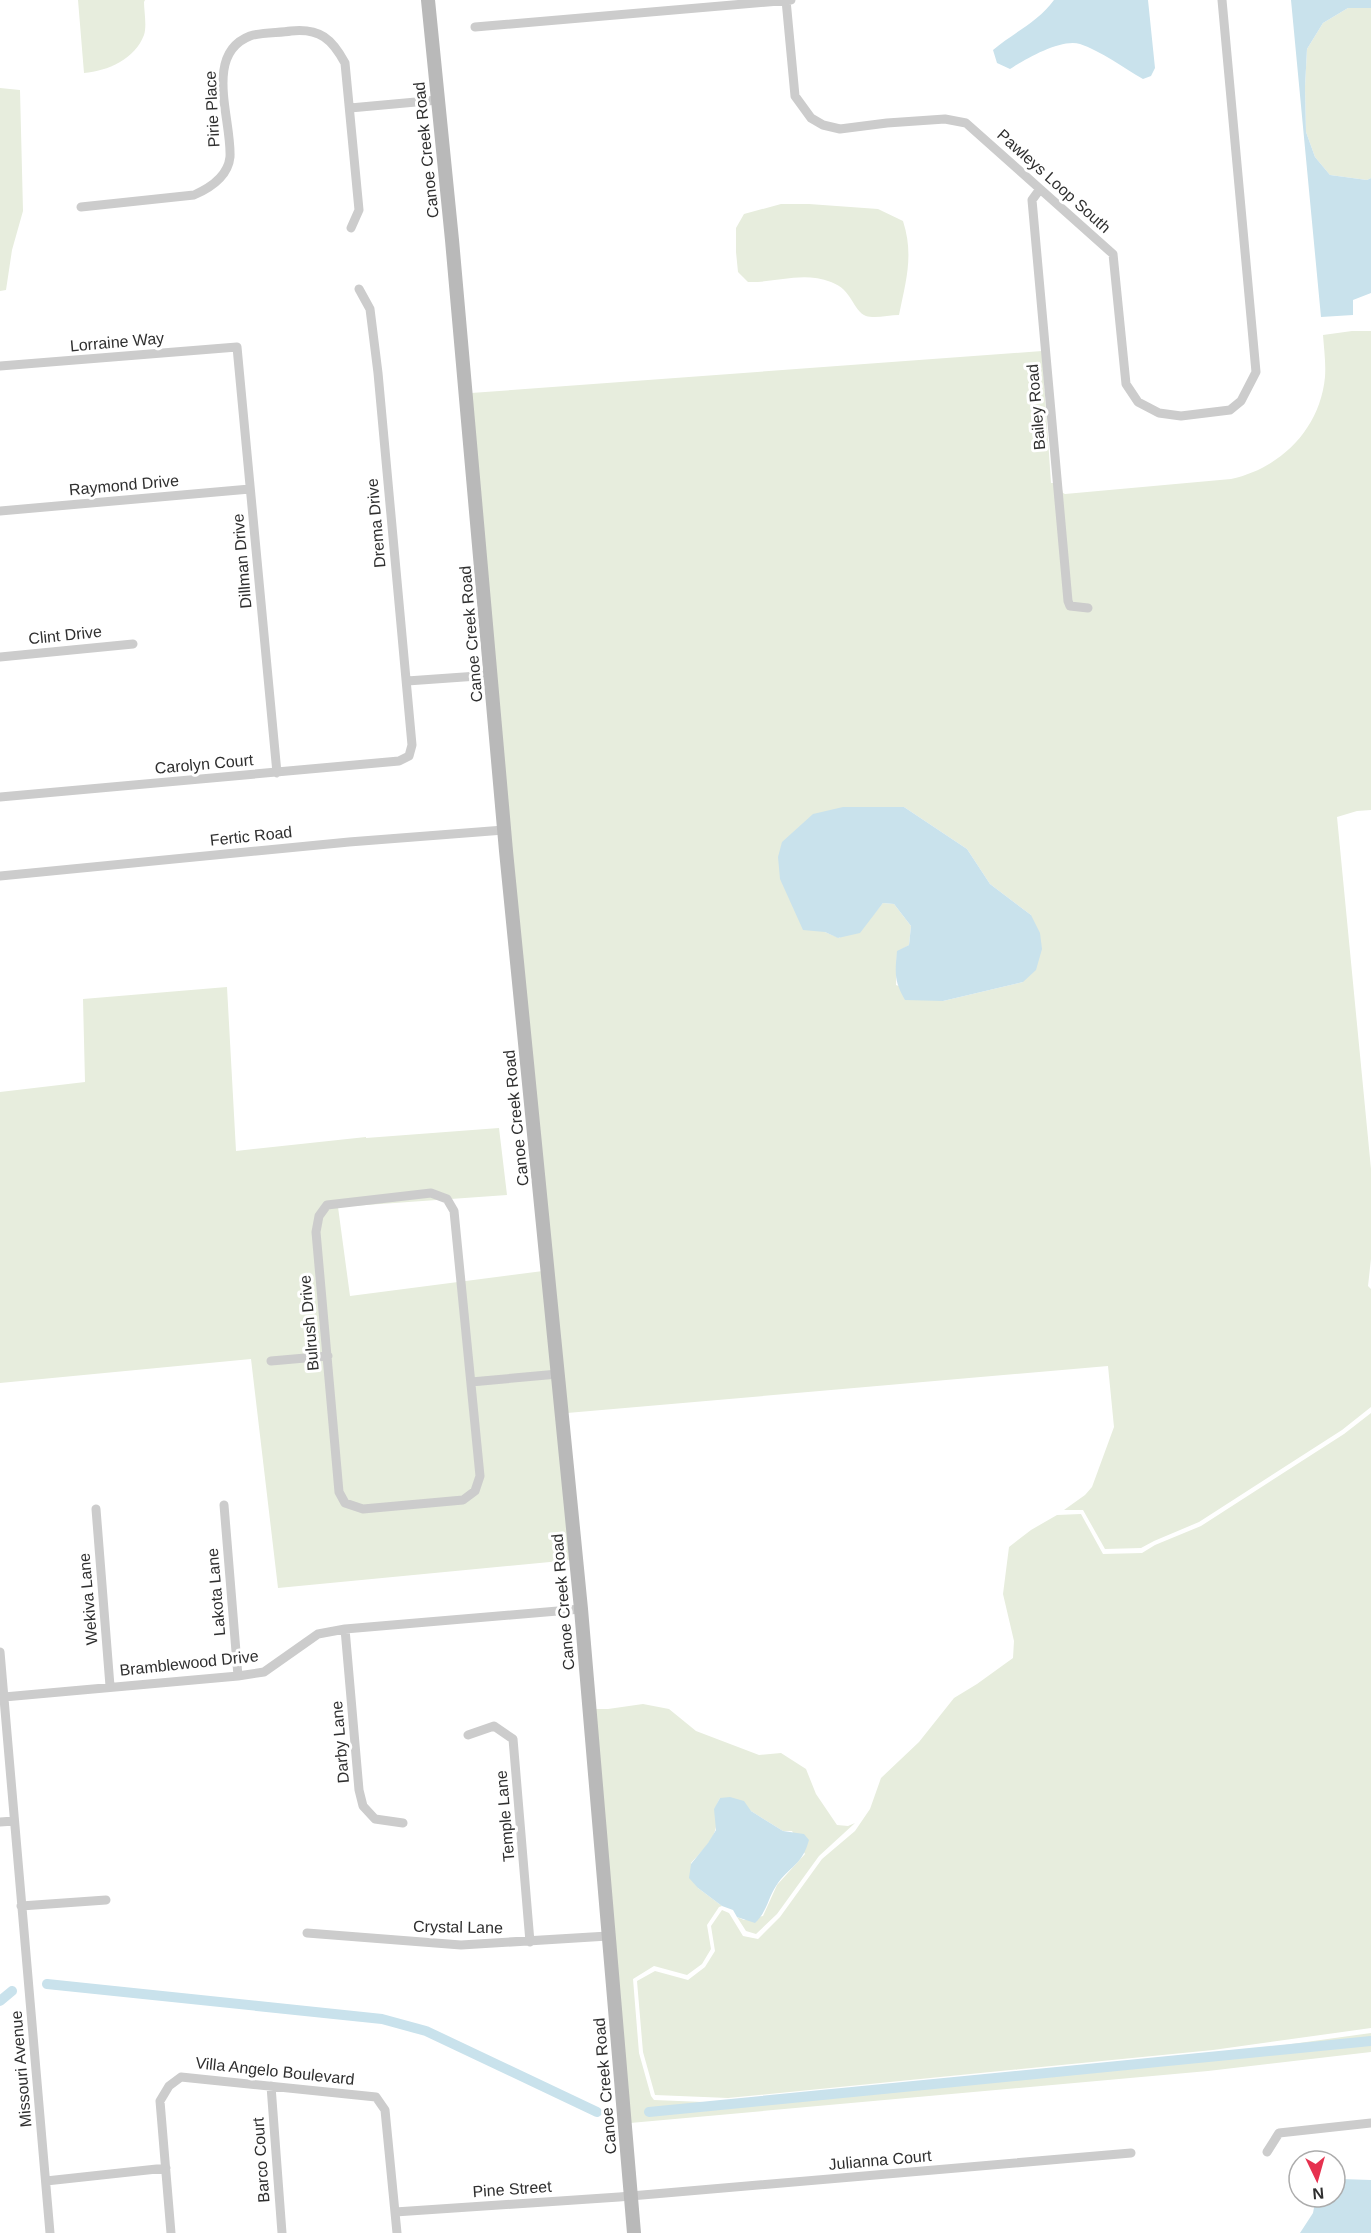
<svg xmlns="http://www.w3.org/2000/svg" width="1371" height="2233" font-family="Helvetica,sans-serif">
<rect width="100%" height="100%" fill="#fff"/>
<path fill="#e7eddd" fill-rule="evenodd" d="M78 0H145L144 2C144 11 147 26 144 35 135 59 108 71 84 73Z
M1348 8H1371V178L1367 180 1330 175 1315 157 1306 132 1305 87 1307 49 1323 23Z
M0 88 20 90 23 211 12 250 6 290 0 291Z
M781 204H809L878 209 903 221C914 255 906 281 899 315 889 315 875 319 866 316 852 310 853 290 831 282 802 271 776 283 748 282L738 272 736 252V228L744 214Z
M1352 331H1371V810L1357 811 1337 817 1371 1169V1259L1368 1286 1371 1289V1407L1342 1430 1199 1522 1154 1541 1141 1548 1105 1549 1083 1510H1064L1085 1495 1092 1487 1114 1427 1108 1366 567 1413 509 830 471 393 1042 351 1051 483H1060L1063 493 1065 494 1231 479C1281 468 1320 429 1325 377 1326 363 1324 349 1323 335ZM904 807 967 849 990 884 1031 915 1023 982 943 1001 896 985 897 952 909 945 911 926 894 904 883 903 873 915 839 938 825 932Z
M227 987 236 1151 366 1137V1138L499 1128 507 1195 338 1207 350 1296 543 1271 571 1560 278 1588 251 1359 0 1383V1092L85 1082 83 999Z
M1371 1413V2028L1213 2050 728 2098 655 2095 643 2052 637 1981 655 1971 688 1980 705 1967 715 1951 711 1926 722 1910 729 1913 743 1936 758 1939 780 1917 822 1859 855 1831 870 1809 881 1778 919 1742 954 1698 977 1684 1013 1658 1014 1641 1003 1594 1009 1547 1031 1530 1057 1515 1081 1514 1103 1554 1142 1553 1155 1545 1201 1526 1344 1434Z
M643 1704 669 1709 696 1731 759 1755 781 1753 806 1769 816 1794 837 1825 848 1826 855 1823 819 1856 777 1914 756 1934 746 1931 737 1917 744 1920 763 1916 777 1885 805 1854 792 1831H783L751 1811 720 1798C711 1814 719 1819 715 1831 711 1843 699 1854 691 1863L698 1888 722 1906 719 1907 707 1925 711 1949 702 1964 687 1975 654 1966 633 1979 639 2053 651 2096 654 2100 728 2103 1213 2055 1371 2033V2052L1208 2071 630 2123 594 1709H608Z"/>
<path fill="#c9e2ec" d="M1054 0H1148L1155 68 1151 76 1143 79C1124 68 1101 51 1080 44 1062 38 1025 59 1010 69L997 63 993 50C1013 33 1038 22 1054 0Z
M1291 0H1371V8H1348L1323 23 1307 49 1305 87 1306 132 1315 157 1330 175 1367 180 1371 178V293L1353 300V315L1321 317Z
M843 807H904L967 849 990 884 1031 915 1040 933 1042 949 1036 970 1023 982 943 1001 905 1000C894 981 895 973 897 951L909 945 911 926 894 904 883 903 860 933 838 938 825 932 803 930 780 879 778 857 782 842 813 814Z
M730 1797 744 1801 751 1811 783 1831 804 1834 809 1840C802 1866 789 1866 776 1886 768 1898 767 1912 755 1923L737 1917 733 1910 722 1906 698 1888 689 1878 691 1864 708 1843 716 1830 714 1809 720 1798Z
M1341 2179 1371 2180V2233H1300L1313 2213 1316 2197H1335V2181Z"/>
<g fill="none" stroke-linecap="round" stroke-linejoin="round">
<path stroke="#c9e2ec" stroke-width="10" d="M47 1984 382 2019 426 2031 597 2112
M0 2001 12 1991
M649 2112 1371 2041"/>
<path stroke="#ccc" stroke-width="9" d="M786 0 795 96 811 118 823 125 840 129 887 123 945 119 966 123 1113 254 1126 384 1138 402 1159 413 1181 416 1230 410 1241 401 1256 372 1222 0
M475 27 791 0
M350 108 438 100
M1040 189 1032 200 1068 601 1070 606 1088 608
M81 207 194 195C210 188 228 176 230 157 232 120 203 54 250 36 262 32 279 33 291 31 320 28 332 39 345 63L359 210 351 228
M0 366 237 347 277 773
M0 511 250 489
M0 657 133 644
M407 681 492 675
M0 797 399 761 409 756 412 745 378 373 370 309 359 289
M0 876 349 842 504 830
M431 1193 447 1199 454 1211 480 1476 475 1491 463 1500 363 1509 345 1503 339 1492 316 1232 319 1216 327 1205Z
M271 1361 328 1356
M471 1382 558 1374
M224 1505 238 1676
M96 1509 110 1686
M345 1629 359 1790 363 1806 375 1819 403 1823
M0 1652 50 2233
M4 1697 238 1676 264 1672 318 1634 345 1629 581 1609
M468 1735 494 1726 513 1739 530 1942
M0 1822 14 1821
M21 1906 106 1900
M307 1933 461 1945 608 1936
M271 2086 282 2233
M1267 2152 1279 2133 1371 2123
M46 2181 166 2168
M395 2212 619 2197 1131 2153
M171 2233 160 2101 169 2086 181 2077 376 2097 385 2110 397 2233"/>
<path stroke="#b9b9b9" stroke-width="14" d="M428 0 452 240 506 851 581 1609 634 2233"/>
</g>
<g text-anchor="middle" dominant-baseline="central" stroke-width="6" stroke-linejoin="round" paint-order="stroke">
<g font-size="16" fill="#2f2f2f" stroke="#fff">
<text transform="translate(212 109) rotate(-93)">Pirie Place</text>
<text transform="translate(426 150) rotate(-96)">Canoe Creek Road</text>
<text transform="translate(1054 181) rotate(42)">Pawleys Loop South</text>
<text transform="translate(117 342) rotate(-5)">Lorraine Way</text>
<text transform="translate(1036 407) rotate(-95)">Bailey Road</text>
<text transform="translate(124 485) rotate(-5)">Raymond Drive</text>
<text transform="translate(376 523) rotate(-95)">Drema Drive</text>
<text transform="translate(242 561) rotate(-95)">Dillman Drive</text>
<text transform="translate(471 634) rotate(-95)">Canoe Creek Road</text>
<text transform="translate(65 635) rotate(-6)">Clint Drive</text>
<text transform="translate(204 764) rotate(-5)">Carolyn Court</text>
<text transform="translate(251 836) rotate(-6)">Fertic Road</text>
<text transform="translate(516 1118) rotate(-96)">Canoe Creek Road</text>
<text transform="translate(309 1323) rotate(-95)">Bulrush Drive</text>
<text transform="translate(216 1592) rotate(-95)">Lakota Lane</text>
<text transform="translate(88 1599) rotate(-95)">Wekiva Lane</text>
<text transform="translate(563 1602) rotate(-95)">Canoe Creek Road</text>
<text transform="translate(189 1663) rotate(-6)">Bramblewood Drive</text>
<text transform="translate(340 1742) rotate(-95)">Darby Lane</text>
<text transform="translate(505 1816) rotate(-95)">Temple Lane</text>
<text transform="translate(458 1927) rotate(1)">Crystal Lane</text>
<text transform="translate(21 2069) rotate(-95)">Missouri Avenue</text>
<text transform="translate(275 2071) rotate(6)">Villa Angelo Boulevard</text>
<text transform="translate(605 2086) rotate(-95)">Canoe Creek Road</text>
<text transform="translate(261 2160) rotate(-94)">Barco Court</text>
<text transform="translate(880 2160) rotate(-5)">Julianna Court</text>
<text transform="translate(512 2189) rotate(-4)">Pine Street</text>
</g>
</g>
<g transform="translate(1317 2179) rotate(175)"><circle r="28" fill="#ffffff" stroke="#acacac" stroke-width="1.5"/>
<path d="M0-4.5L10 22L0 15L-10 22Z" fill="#e6314f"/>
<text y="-9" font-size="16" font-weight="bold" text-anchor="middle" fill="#2f2f2f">N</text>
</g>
</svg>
